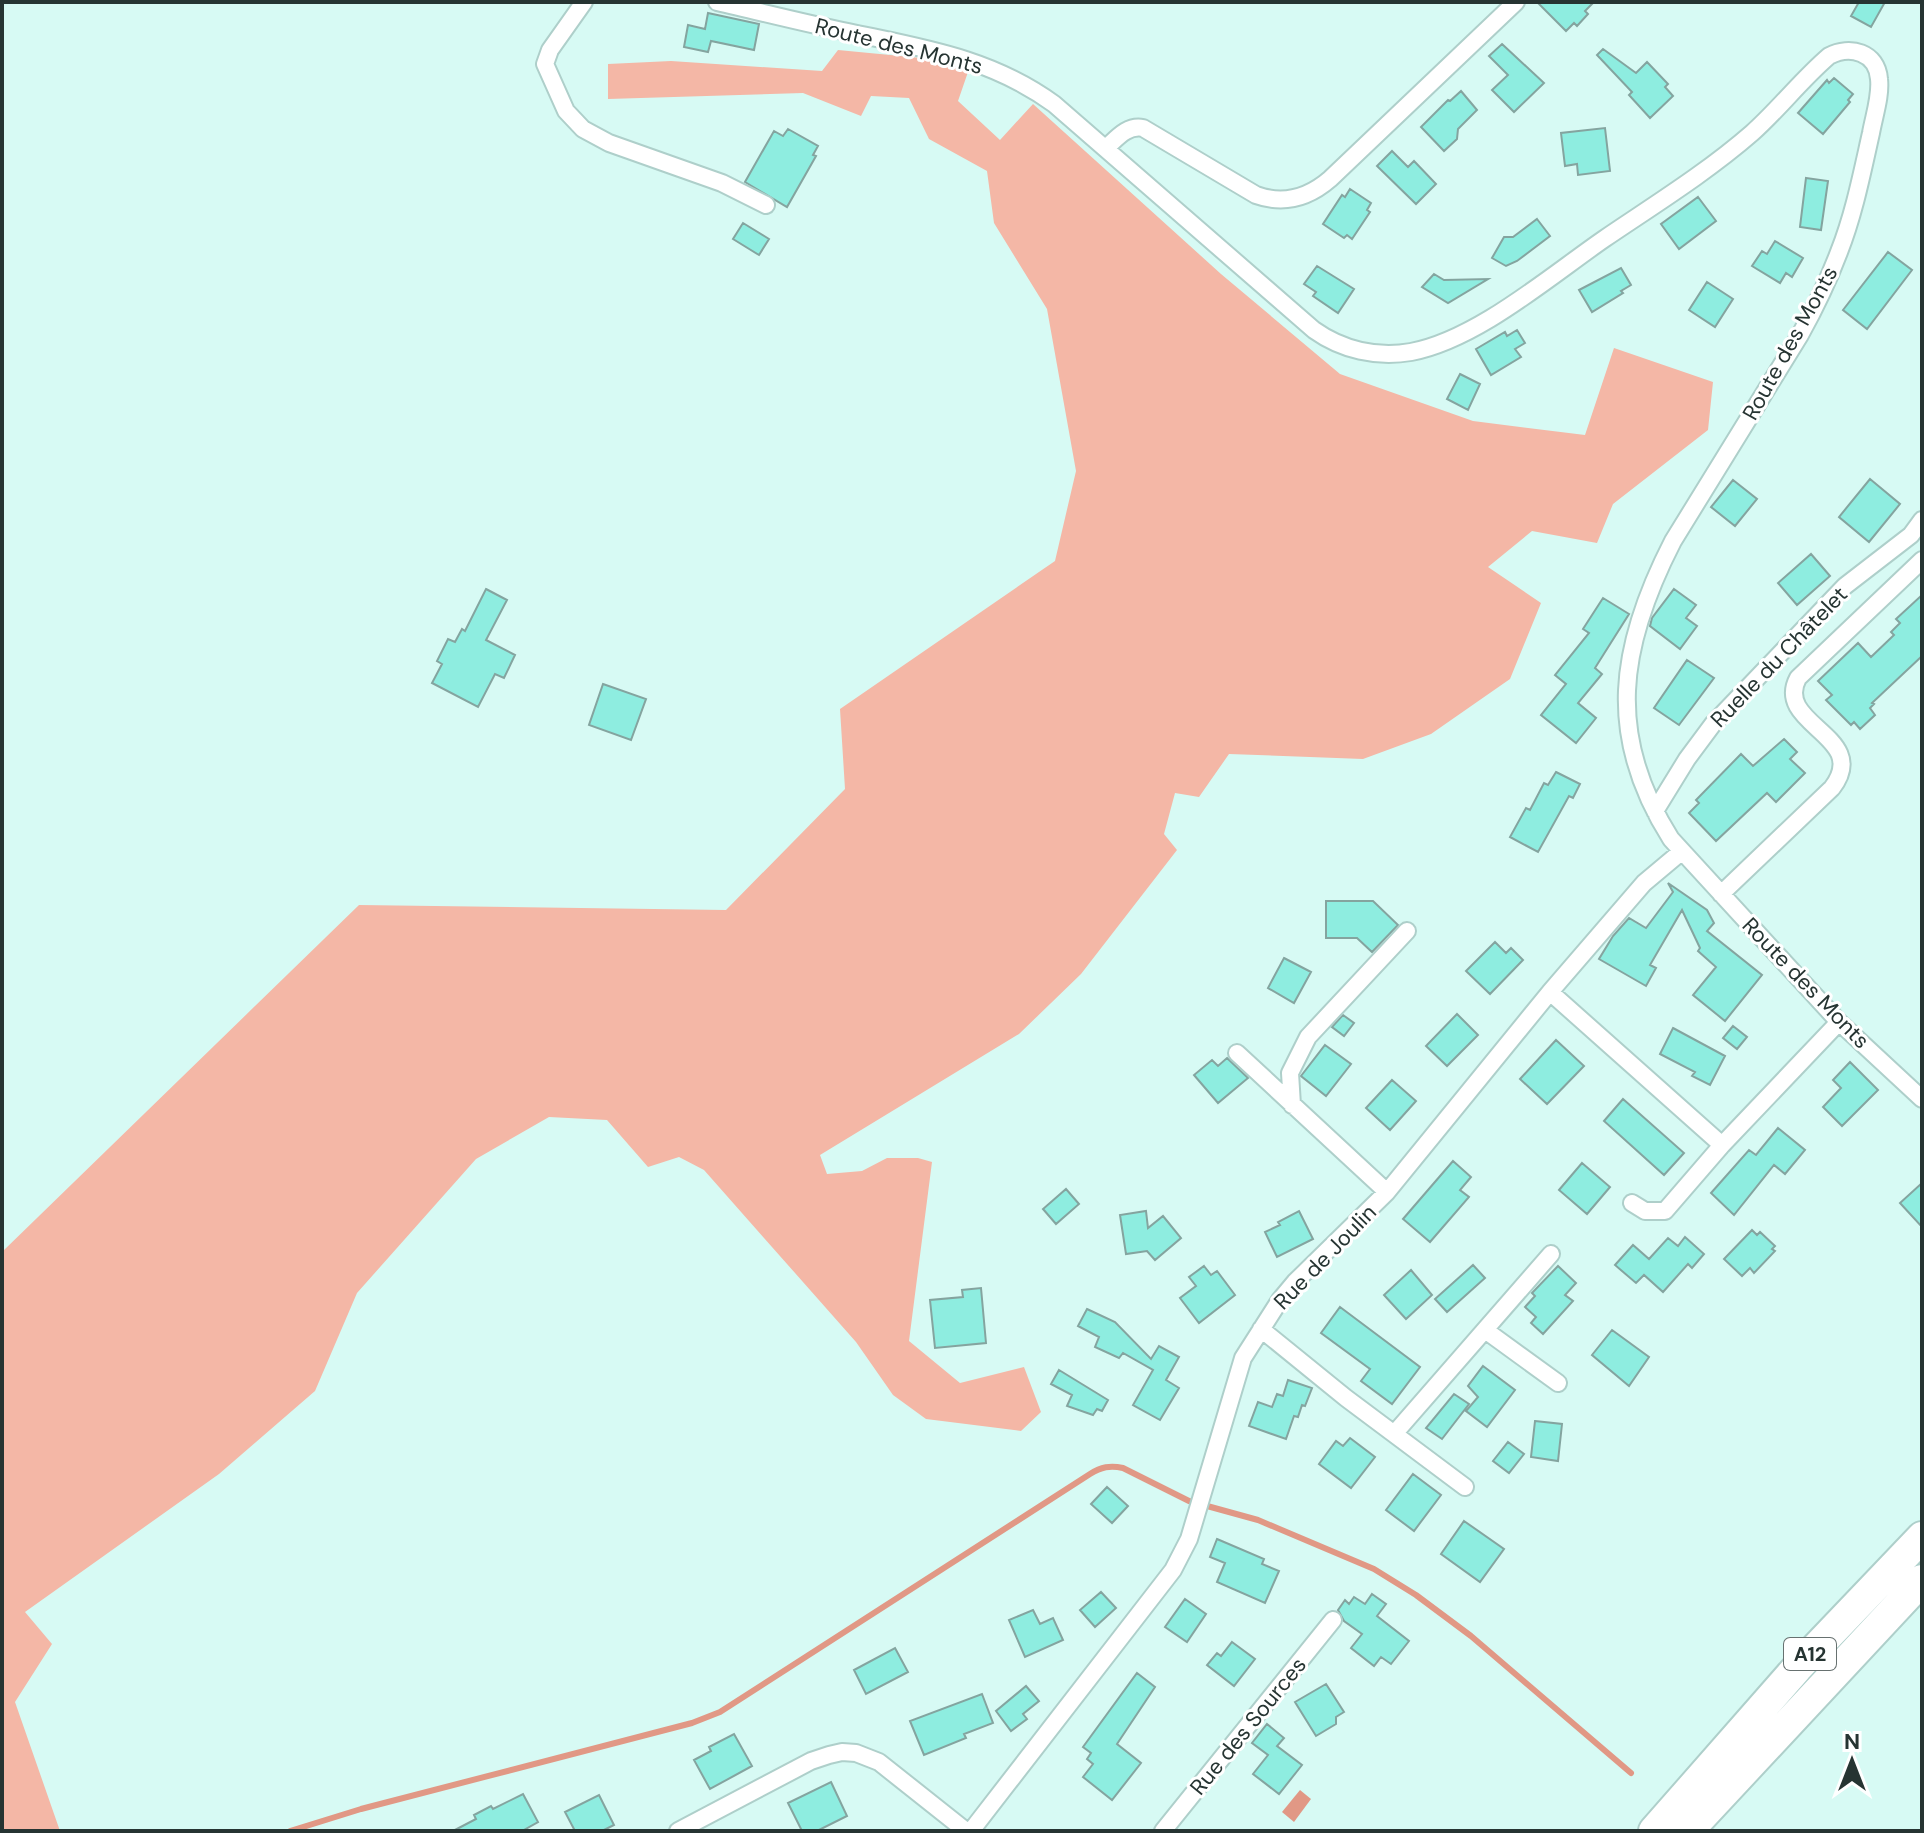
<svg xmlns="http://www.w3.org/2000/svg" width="1924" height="1833" font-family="'DM Sans',sans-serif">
<rect width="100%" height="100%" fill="#d7faf4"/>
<path fill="#f4b7a6" d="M838 50 932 59 968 72 958 101 1000 140 1033 104 1221 274 1340 374 1473 421 1585 435 1614 348 1713 382 1708 430 1613 504 1597 543 1532 531 1488 567 1541 603 1510 679 1431 734 1363 759 1229 754 1199 797 1175 793 1164 834 1177 850 1081 974 1019 1034 820 1155 827 1174 862 1171 887 1158H918L932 1162 909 1341 960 1383 1024 1367 1041 1412 1021 1431 926 1419 893 1395 856 1342 704 1170 679 1157 648 1167 607 1120 549 1117 476 1159 357 1293 315 1391 219 1474 25 1612 52 1644 15 1702 60 1831H2V1252L359 905 726 910 845 789 840 709 1055 561 1076 471 1047 309 994 223 987 171 929 139 909 98 871 96 861 116 803 93 608 99V64L671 61 822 71Z"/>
<path fill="#e19885" d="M1300 1790 1311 1799 1294 1822 1282 1812Z"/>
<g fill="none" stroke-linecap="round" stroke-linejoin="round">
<path stroke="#e19885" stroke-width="6" d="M290 1831 361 1809 692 1723 720 1712 1090 1474C1101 1467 1110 1465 1123 1468L1189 1501 1258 1520 1374 1569 1416 1595 1471 1636 1631 1773"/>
</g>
<path fill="#8eede0" stroke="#84a49f" stroke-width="2" d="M1537 2H1594L1585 11 1588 14 1577 26 1574 23 1566 31Z
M1859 2H1885L1871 27 1851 16Z
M708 13 759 24 754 50 711 41 708 52 684 47 688 25 705 29Z
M1502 44 1544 83 1514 112 1492 90 1508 75 1489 56Z
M1603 49 1636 73 1647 62 1668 84 1665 87 1673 96 1650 118 1629 95 1632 92 1597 55Z
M1834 78 1853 94 1848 100 1850 102 1823 134 1798 113 1827 80 1829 83Z
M1461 91 1477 110 1458 129 1457 139 1444 151 1421 127 1448 100 1450 101Z
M1605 128 1610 171 1578 175 1577 164 1565 166 1561 133Z
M788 129 818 146 813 155 816 156 787 207 745 182 774 131 783 136Z
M1392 151 1408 167 1414 161 1436 184 1416 204 1377 166Z
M1806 178 1828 181 1821 230 1800 227Z
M1350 189 1371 203 1367 210 1370 212 1352 239 1347 235 1344 238 1323 224 1342 195 1345 197Z
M1698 197 1716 221 1679 249 1661 224Z
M1537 219 1550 236 1517 261 1506 266 1492 258 1504 237H1513Z
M743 223 769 239 759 255 733 239Z
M1775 241 1803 258 1792 277 1786 273 1780 283 1752 266 1762 251 1767 254Z
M1888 252 1912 270 1867 329 1843 310Z
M1317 266 1354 289 1338 313 1313 296 1316 292 1304 284Z
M1621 268 1631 285 1621 291 1623 293 1592 312 1579 290Z
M1434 274 1444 280 1488 279 1448 303 1422 287Z
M1707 282 1733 299 1715 327 1689 310Z
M1517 330 1525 343 1515 349 1521 357 1491 375 1476 349 1505 332 1507 336Z
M1460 374 1480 384 1468 410 1447 399Z
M1870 479 1900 504 1869 542 1839 517Z
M1733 480 1757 499 1735 526 1711 507Z
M1811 554 1830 576 1797 605 1778 583Z
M486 589 507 600 486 640 515 655 504 678 495 674 478 707 432 683 442 664 437 661 448 639 455 642 462 629 465 631Z
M1674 589 1696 605 1686 618 1697 626 1680 649 1650 626 1652 618Z
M1922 595V656L1872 703 1874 704 1870 708 1875 715 1860 729 1854 722 1851 725 1826 700 1832 695 1818 681 1858 643 1871 657 1894 635 1891 632 1900 623 1896 619Z
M1603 598 1629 614 1595 668 1602 674 1578 703 1596 718 1576 743 1541 715 1566 684 1555 675 1589 633 1583 629Z
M1687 660 1714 678 1679 725 1654 708Z
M603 684 646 699 631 740 589 725Z
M1784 739 1797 752 1790 759 1805 773 1776 802 1767 793 1716 841 1689 813 1699 803 1696 800 1741 754 1753 766Z
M1556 772 1580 784 1573 798 1569 796 1538 852 1510 837 1526 808 1530 810 1544 783 1548 785Z
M1668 883 1707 910 1714 923 1707 931 1762 975 1725 1021 1693 995 1716 967 1698 951 1700 948 1682 910 1650 965 1656 968 1646 986 1599 959 1613 936 1629 918 1646 928 1673 892Z
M1326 901H1373L1398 925 1372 952 1357 938H1326Z
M1495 942 1506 953 1511 948 1523 960 1490 994 1466 971Z
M1284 958 1311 972 1294 1003 1268 988Z
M1457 1014 1478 1035 1447 1066 1426 1046Z
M1343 1015 1354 1023 1344 1036 1332 1027Z
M1733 1026 1747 1037 1737 1049 1723 1038Z
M1673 1028 1725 1056 1710 1085 1692 1076 1695 1072 1660 1054Z
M1556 1040 1584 1066 1547 1104 1520 1079Z
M1325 1045 1351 1064 1326 1096 1301 1076Z
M1227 1058 1248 1078 1218 1103 1194 1075 1212 1060 1218 1066Z
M1850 1062 1878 1090 1842 1126 1823 1107 1841 1088 1833 1080Z
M1392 1080 1416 1101 1390 1130 1366 1108Z
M1623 1099 1684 1153 1664 1175 1604 1121Z
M1778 1128 1805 1150 1785 1174 1774 1165 1734 1215 1711 1193 1749 1150 1756 1155Z
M1453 1161 1471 1177 1460 1190 1469 1197 1430 1242 1403 1219Z
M1582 1163 1610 1187 1587 1214 1559 1190Z
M1922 1183V1227L1900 1203Z
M1066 1189 1079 1204 1056 1224 1043 1209Z
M1146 1211 1148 1228 1163 1216 1181 1238 1155 1260 1147 1251 1126 1254 1120 1215Z
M1299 1211 1313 1239 1277 1257 1265 1232 1280 1225 1278 1222Z
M1752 1230 1757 1235 1760 1232 1775 1246 1772 1249 1775 1251 1754 1273 1750 1268 1742 1276 1724 1259Z
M1685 1237 1704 1254 1692 1268 1688 1264 1663 1292 1644 1275 1636 1283 1615 1265 1633 1245 1649 1259 1668 1238 1678 1246Z
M1473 1265 1485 1278 1447 1312 1435 1299Z
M1204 1266 1211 1275 1217 1271 1235 1295 1199 1323 1180 1298 1196 1286 1189 1277Z
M1558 1266 1576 1283 1565 1295 1573 1301 1543 1334 1531 1323 1536 1317 1525 1307 1535 1296 1532 1293Z
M1411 1270 1432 1295 1406 1319 1384 1295Z
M981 1288 986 1343 935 1348 930 1300 963 1297 962 1290Z
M1340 1307 1420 1367 1392 1404 1361 1381 1370 1369 1321 1333Z
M1087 1309 1115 1322 1151 1359 1159 1346 1179 1357 1166 1380 1179 1388 1160 1420 1133 1405 1153 1370 1123 1353 1119 1358 1095 1347 1099 1337 1078 1326Z
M1612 1330 1649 1357 1629 1386 1592 1355Z
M1483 1366 1515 1390 1487 1427 1466 1411 1478 1397 1468 1386Z
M1059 1370 1108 1400 1102 1411 1097 1409 1093 1415 1067 1406 1072 1395 1051 1384Z
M1288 1380 1312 1388 1305 1406 1302 1405 1298 1417 1294 1416 1286 1439 1249 1426 1258 1402 1272 1407 1277 1394 1283 1396Z
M1454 1394 1469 1404 1442 1439 1426 1428Z
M1535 1421 1562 1424 1558 1461 1531 1457Z
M1350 1438 1375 1457 1351 1488 1319 1464 1336 1441 1343 1446Z
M1508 1442 1524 1454 1509 1473 1493 1461Z
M1413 1474 1441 1495 1414 1531 1386 1510Z
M1107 1487 1128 1506 1112 1523 1091 1504Z
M1464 1521 1504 1549 1480 1582 1441 1554Z
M1217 1539 1264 1559 1262 1564 1279 1571 1265 1603 1217 1582 1225 1563 1210 1557Z
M1101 1592 1116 1608 1095 1627 1080 1610Z
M1372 1594 1386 1604 1377 1616 1409 1641 1391 1664 1381 1657 1374 1666 1351 1648 1362 1634 1344 1621 1338 1610 1345 1600 1349 1604 1354 1597 1365 1604Z
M1185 1599 1206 1614 1187 1642 1165 1627Z
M1033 1610 1040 1624 1053 1618 1063 1640 1025 1657 1009 1620Z
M1232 1642 1255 1659 1234 1686 1207 1665 1217 1653 1221 1656Z
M895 1648 908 1672 866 1694 854 1670Z
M1137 1673 1155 1687 1117 1744 1141 1763 1112 1800 1083 1777 1093 1764 1087 1759 1091 1753 1083 1747Z
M1326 1684 1344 1712 1336 1717V1724L1316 1736 1295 1702Z
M1026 1686 1039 1701 1023 1714 1027 1719 1011 1731 996 1711Z
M982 1694 993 1723 964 1734 966 1738 924 1755 910 1721Z
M1267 1724 1284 1738 1277 1746 1302 1765 1279 1794 1253 1774 1268 1755 1252 1743Z
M734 1734 752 1766 710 1789 694 1760 711 1751 709 1747Z
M831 1782 847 1816 817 1831H802L788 1803Z
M523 1794 538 1822 522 1831H453L476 1819 474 1815 491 1806 493 1809Z
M599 1795 614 1825 602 1831H575L565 1812Z"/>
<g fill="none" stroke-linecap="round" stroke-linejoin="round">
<g stroke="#aecfca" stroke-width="20">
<path id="minor" d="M584 2 550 50 545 64 566 111 583 129 609 143 722 183 766 205
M717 2C761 12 804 23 848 32 923 48 991 58 1054 104L1314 330C1342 350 1377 358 1411 352 1476 340 1549 277 1604 239 1654 205 1706 173 1752 133 1779 109 1801 80 1829 56 1850 45 1877 52 1879 79 1881 96 1874 116 1871 133 1862 173 1854 214 1839 252 1828 281 1815 308 1800 335L1673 541C1619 646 1605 735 1671 839L1839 1022 1922 1099
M1106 148C1117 138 1127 125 1143 128L1256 195C1284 205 1308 198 1330 179L1516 2
M1655 811 1687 759 1713 724 1845 586 1911 535 1922 520
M1721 894 1832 788C1872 736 1773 725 1798 678L1922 560
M1550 992 1722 1145
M1237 1053 1387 1192
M1292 1105 1290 1073 1308 1037 1407 931
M1632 1203 1645 1211H1665L1722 1145 1839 1022
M1261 1329 1346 1398 1465 1487
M1485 1330 1558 1383
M1394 1434 1551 1254
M678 1831 811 1761 829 1755 842 1752 856 1753 879 1762 966 1831
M971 1831 1173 1570 1189 1539 1243 1358 1280 1300 1295 1282 1387 1192 1550 992 1644 883 1681 852
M1163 1831 1333 1620"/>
</g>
<g stroke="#aecfca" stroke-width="34">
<path id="motorway" d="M1654 1831 1797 1668 1922 1537
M1688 1831 1922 1580"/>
</g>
<use href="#minor" stroke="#fff" stroke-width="16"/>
<use href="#motorway" stroke="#fff" stroke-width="30"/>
</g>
<g text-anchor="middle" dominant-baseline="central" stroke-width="6" stroke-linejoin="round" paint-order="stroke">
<rect fill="#fff" stroke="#677170" stroke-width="2" x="1784" y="1638" width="52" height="32" rx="6"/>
<g font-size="20" font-weight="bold" fill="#263432">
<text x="1810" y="1654">A12</text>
</g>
<g font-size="22" fill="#263432" stroke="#fff">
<text transform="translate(899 46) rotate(14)">Route des Monts</text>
<text transform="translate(1790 343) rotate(-61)">Route des Monts</text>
<text transform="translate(1779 657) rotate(-46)">Ruelle du Châtelet</text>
<text transform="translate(1806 983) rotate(46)">Route des Monts</text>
<text transform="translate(1325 1257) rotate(-46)">Rue de Joulin</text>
<text transform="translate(1248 1726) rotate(-51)">Rue des Sources</text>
</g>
</g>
<rect width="1924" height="1833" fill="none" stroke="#263432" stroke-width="8"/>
<g transform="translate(1852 1761)" stroke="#ffffff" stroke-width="6" paint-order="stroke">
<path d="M0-6L14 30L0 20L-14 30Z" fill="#263432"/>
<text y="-12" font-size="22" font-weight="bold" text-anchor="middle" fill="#263432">N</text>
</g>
</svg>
